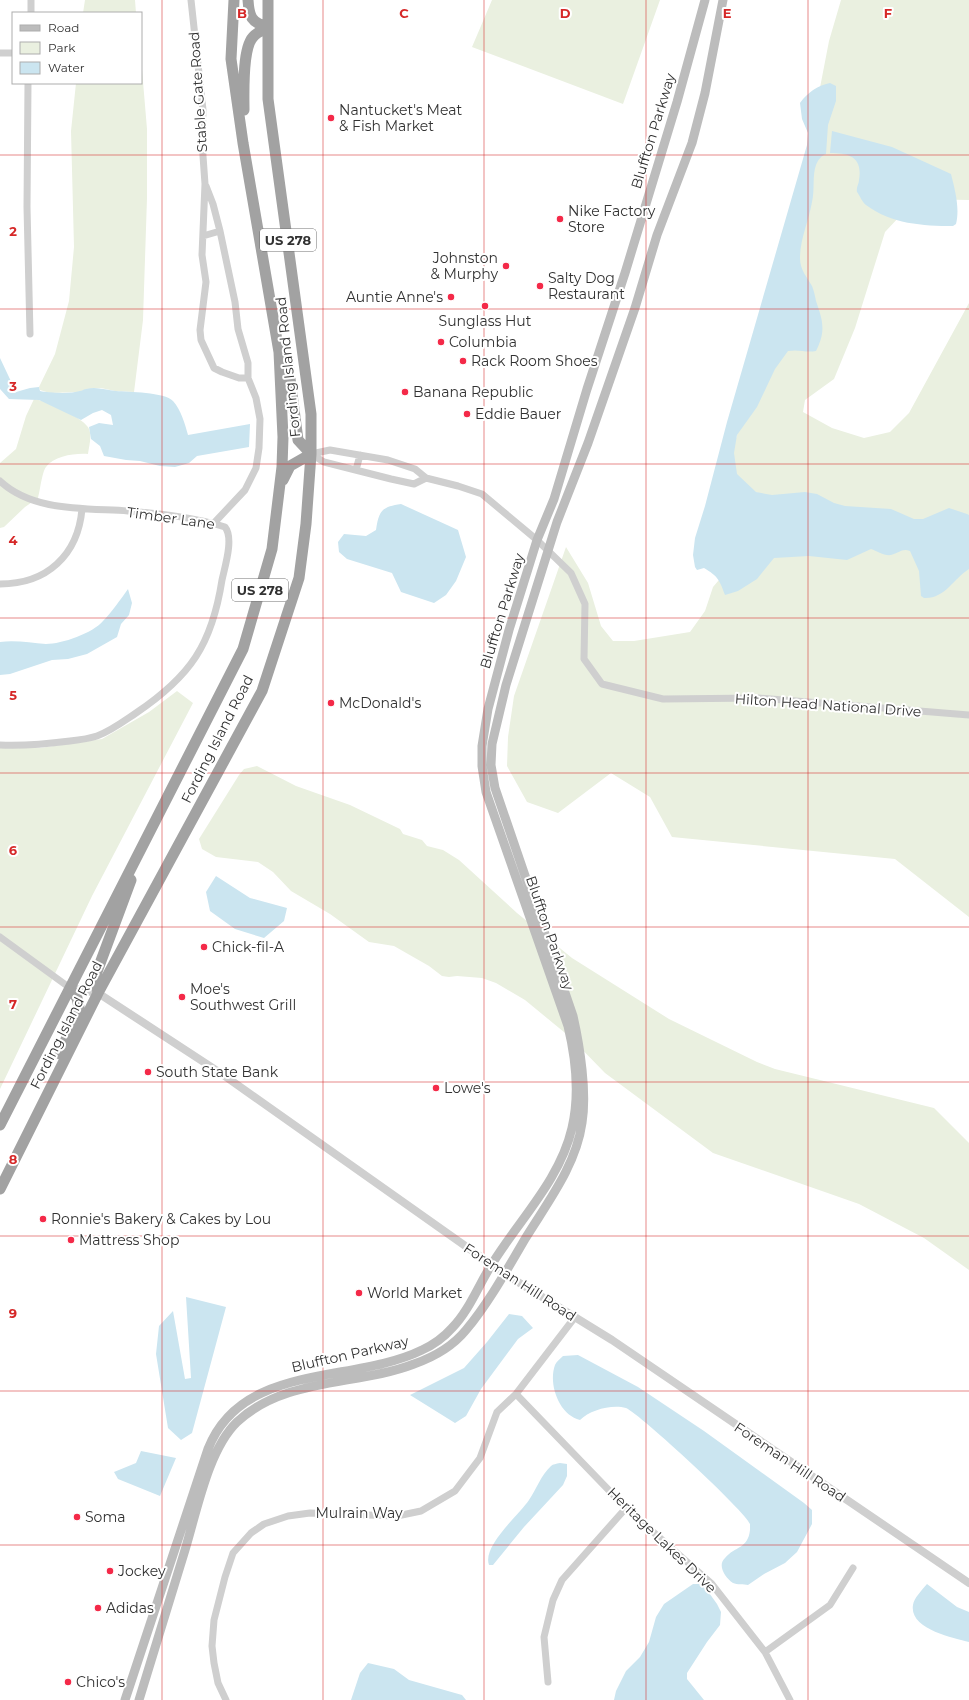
<svg xmlns="http://www.w3.org/2000/svg" width="969" height="1700" font-family="Montserrat,sans-serif">
<rect width="100%" height="100%" fill="#fff"/>
<path fill="#eaf0e0" d="M85 0H135L136 13H83Z
M492 0H660L623 104 472 47Z
M841 0H969V200L916 199 885 232 855 328 834 379 805 400 803 412 832 428 864 438 890 432 909 413 969 303V540L844 520 724 482 790 243 829 41Z
M141 58 147 129V198L143 320 134 392 115 391 101 388 86 389 80 392 50 393 40 390 39 387 55 354 69 301 74 247 71 131 76 83H141Z
M34 399C45 400 86 419 89 429 92 437 89 446 88 454 75 453 54 456 46 467 42 472 40 491 38 498L25 507 4 527 0 528V463L16 449 26 416Z
M844 537 969 552V917L895 859 672 837 650 797 611 773 558 813 527 802 507 766 508 737 514 696 566 547 588 583 601 626 613 641H634L690 632 705 611 713 587 735 561Z
M177 691 193 703 92 896 0 1089V748H40L102 739 149 712Z
M257 766 296 786 350 805 400 829 403 834 422 840 427 846 443 850 459 860 517 913 572 958 669 1019 757 1062 775 1069 934 1108 969 1143V1270L924 1238 859 1204 713 1153 605 1073 570 1037 525 1000 496 983 482 978 457 976 449 977 442 976 429 966 394 946 369 942 330 914 291 891 273 872 258 862 216 857 202 849 199 839 239 775 244 769Z"/>
<path fill="#cbe5f0" d="M830 83 836 86V101L828 125 826 154C821 156 818 160 816 165 812 176 815 190 812 202 809 220 800 239 800 258 800 270 807 277 812 286 814 291 815 296 816 301 823 321 826 331 816 351 805 353 800 349 788 351L775 369 757 407 737 435 734 453 737 474 756 492 772 495 805 492 817 494 834 503 845 506 891 509 914 519H923L949 508 967 514 969 515V569C953 579 945 599 924 598L921 596 919 571 910 551C902 548 899 553 891 555 884 556 877 551 871 549L847 560 809 556 774 558 757 579 738 591 725 595C720 581 718 576 704 568L697 570 695 567 693 555 695 538 705 506 727 422 807 145 808 133 802 119 800 103C808 92 817 86 830 83Z
M832 131 892 147 951 174C955 190 960 208 956 224L953 226C923 226 891 224 866 205 862 202 860 196 857 192 856 187 859 184 859 180 863 157 849 153 830 153Z
M0 358 16 392 30 388 39 387 40 391C49 393 71 394 80 391 82 391 84 389 86 389 96 386 106 390 116 391 128 392 165 392 173 401 181 410 185 424 188 435L250 424 249 447 197 456 189 463 175 467 160 466 140 461 126 460 104 456 100 446 91 439 89 427 99 423 113 425 111 415 102 410 93 413 81 420 39 400 9 399 0 389Z
M401 504 458 530 466 557 456 581 446 595 434 603 401 592 392 573 347 559 339 552 338 542 344 534 366 536 376 530C379 510 382 507 401 504Z
M128 589 132 603 129 615 121 624 117 637 87 654 68 659 52 660 10 674 0 675V642C16 640 31 643 46 644 62 644 93 633 103 621 112 612 120 600 128 589Z
M216 876 250 898 287 908 284 921 264 938 235 929 210 911 206 892Z
M186 1297 226 1307 192 1433 181 1440 168 1428 156 1354 159 1326 173 1311 185 1379 191 1378Z
M509 1314 522 1316 533 1328 518 1339 481 1389 466 1416 455 1423 410 1395 464 1368 487 1342Z
M578 1355 638 1387 704 1431 804 1503 812 1510V1524L797 1552 785 1563 764 1574 748 1585C744 1584 737 1585 733 1583 725 1578 717 1565 725 1558 735 1546 748 1549 750 1530 750 1529 750 1525 750 1524 746 1512 640 1414 626 1408 612 1404 590 1410 580 1420 559 1415 548 1384 555 1365 556 1362 560 1359 563 1356Z
M141 1451 176 1458 160 1496 118 1479 114 1472 136 1463Z
M560 1463 567 1464V1476L563 1485 524 1527 493 1565H489C482 1546 519 1515 529 1500 536 1490 541 1475 551 1466 553 1464 556 1464 560 1463Z
M693 1584H699L707 1590 717 1604 721 1612 720 1625 707 1642 687 1673V1679L704 1700H614L616 1691 626 1671 640 1657 649 1642 656 1617 664 1604Z
M927 1584 957 1607 969 1612V1642C953 1638 909 1629 913 1605 914 1598 922 1590 927 1584Z
M368 1663 394 1669 409 1680 462 1695 466 1700H351L360 1673Z"/>
<g fill="none" stroke-linecap="round" stroke-linejoin="round">
<path stroke="#cfcfcf" stroke-width="7" d="M191 0 203 110 202 142 205 184 202 255 206 282 200 330 201 340 214 368 222 372 239 378H248
M31 13V0
M0 53H13
M28 83 27 207 30 334
M206 186 213 204 220 231 235 302 238 329 248 363V378L256 398 260 419 259 448 256 468 245 490 214 523
M203 236 220 231
M311 454 330 450 388 460 415 469 426 478 458 486 482 494 537 540 571 573 585 604 584 659 602 684 663 699 758 698 969 715
M311 454 324 462 391 479 414 484 426 478
M356 470 360 455
M0 481C33 512 86 508 128 511 161 514 194 517 225 527 234 538 225 566 222 580 212 644 191 676 136 713 124 721 111 731 97 736 88 739 79 740 70 741 47 744 24 746 0 745
M0 584C47 584 78 555 82 509
M0 937 70 988
M516 1394 626 1508 711 1583 765 1652 790 1700
M765 1652 830 1605 853 1568
M548 1682 544 1637 553 1600 562 1580 626 1508
M226 1700 218 1683 214 1663 212 1646 214 1620 225 1577 233 1553 251 1533 264 1524 288 1516 310 1513 397 1516 421 1511 455 1491 480 1458 497 1412 516 1394 575 1317"/>
<path stroke="#cfcfcf" stroke-width="8" d="M70 988 98 993 222 1074 505 1274 612 1340 969 1583"/>
<path stroke="#bcbcbc" stroke-width="9" d="M125 1700 208 1449C242 1362 353 1384 422 1350 433 1345 444 1337 452 1328 469 1311 479 1284 492 1264 519 1220 560 1180 572 1128 580 1094 576 1059 568 1026L486 792 482 766V746L488 709 509 630 537 540 554 499 587 389 625 273 677 102 705 0
M139 1700C154 1650 170 1600 185 1550 197 1511 208 1450 237 1422 285 1377 357 1386 414 1364 434 1357 453 1346 466 1330 488 1304 508 1268 525 1239 547 1203 576 1166 582 1123 587 1092 580 1047 573 1016L495 788 491 765 492 744 506 685 557 522 588 443 635 308 657 235 692 143 705 93 723 0"/>
<path stroke="#a2a2a2" stroke-width="11" d="M248 0C249 16 251 23 268 27
M244 110C244 93 242 49 253 37 257 32 263 30 268 27
M279 352 288 363 298 440 311 454
M283 480 290 466 311 454
M98 993 95 977 131 880
M60 1054 79 1007 77 998 70 988
M0 1125 243 649 272 549 282 467 283 437 279 352 243 143 231 59 234 0
M0 1189 98 993 262 691 299 578 306 524 311 454V414L268 99V0"/>
</g>
<path fill="none" stroke="#d62828" stroke-width="1" stroke-opacity="0.55" d="M162 0V1700M323 0V1700M484 0V1700M646 0V1700M808 0V1700M0 155H969M0 309H969M0 464H969M0 618H969M0 773H969M0 927H969M0 1082H969M0 1236H969M0 1391H969M0 1545H969"/>
<g fill="#f42948" stroke="#fff" stroke-width="1.5">
<circle cx="331" cy="118" r="4"/>
<circle cx="560" cy="219" r="4"/>
<circle cx="506" cy="266" r="4"/>
<circle cx="540" cy="286" r="4"/>
<circle cx="451" cy="297" r="4"/>
<circle cx="485" cy="306" r="4"/>
<circle cx="441" cy="342" r="4"/>
<circle cx="463" cy="361" r="4"/>
<circle cx="405" cy="392" r="4"/>
<circle cx="467" cy="414" r="4"/>
<circle cx="331" cy="703" r="4"/>
<circle cx="204" cy="947" r="4"/>
<circle cx="182" cy="997" r="4"/>
<circle cx="148" cy="1072" r="4"/>
<circle cx="436" cy="1088" r="4"/>
<circle cx="43" cy="1219" r="4"/>
<circle cx="71" cy="1240" r="4"/>
<circle cx="359" cy="1293" r="4"/>
<circle cx="77" cy="1517" r="4"/>
<circle cx="110" cy="1571" r="4"/>
<circle cx="98" cy="1608" r="4"/>
<circle cx="68" cy="1682" r="4"/>
</g>
<g text-anchor="middle" dominant-baseline="central" stroke-width="4" stroke-linejoin="round" paint-order="stroke">
<g fill="#fff" stroke="#707070" stroke-width="1">
<rect x="260" y="229" width="56" height="22" rx="3"/>
<rect x="232" y="579" width="56" height="22" rx="3"/>
</g>
<g font-size="13" font-weight="bold" fill="#323232">
<text x="288" y="240">US 278</text>
<text x="260" y="590">US 278</text>
</g>
<g font-size="14" fill="#323232" stroke="#fff">
<text transform="translate(198 92) rotate(-94)">Stable Gate Road</text>
<text transform="translate(653 131) rotate(-73)">Bluffton Parkway</text>
<text transform="translate(288 367) rotate(-96)">Fording Island Road</text>
<text transform="translate(171 518) rotate(8)">Timber Lane</text>
<text transform="translate(502 611) rotate(-73)">Bluffton Parkway</text>
<text transform="translate(828 705) rotate(4)">Hilton Head National Drive</text>
<text transform="translate(217 739) rotate(-63)">Fording Island Road</text>
<text transform="translate(550 933) rotate(71)">Bluffton Parkway</text>
<text transform="translate(66 1025) rotate(-63)">Fording Island Road</text>
<text transform="translate(520 1282) rotate(33)">Foreman Hill Road</text>
<text transform="translate(350 1354) rotate(-13)">Bluffton Parkway</text>
<text transform="translate(790 1462) rotate(34)">Foreman Hill Road</text>
<text x="359" y="1513">Mulrain Way</text>
<text transform="translate(662 1540) rotate(44)">Heritage Lakes Drive</text>
</g>
<g font-size="14" fill="#323232" stroke="#fff" text-anchor="start">
<text x="339" y="110">Nantucket's Meat<tspan x="339" dy="16">&amp; Fish Market</tspan></text>
<text x="568" y="211">Nike Factory<tspan x="568" dy="16">Store</tspan></text>
<text x="498" y="258" text-anchor="end">Johnston<tspan x="498" dy="16">&amp; Murphy</tspan></text>
<text x="548" y="278">Salty Dog<tspan x="548" dy="16">Restaurant</tspan></text>
<text x="443" y="297" text-anchor="end">Auntie Anne's</text>
<text x="485" y="321" text-anchor="middle">Sunglass Hut</text>
<text x="449" y="342">Columbia</text>
<text x="471" y="361">Rack Room Shoes</text>
<text x="413" y="392">Banana Republic</text>
<text x="475" y="414">Eddie Bauer</text>
<text x="339" y="703">McDonald's</text>
<text x="212" y="947">Chick-fil-A</text>
<text x="190" y="989">Moe's<tspan x="190" dy="16">Southwest Grill</tspan></text>
<text x="156" y="1072">South State Bank</text>
<text x="444" y="1088">Lowe's</text>
<text x="51" y="1219">Ronnie's Bakery &amp; Cakes by Lou</text>
<text x="79" y="1240">Mattress Shop</text>
<text x="367" y="1293">World Market</text>
<text x="85" y="1517">Soma</text>
<text x="118" y="1571">Jockey</text>
<text x="106" y="1608">Adidas</text>
<text x="76" y="1682">Chico's</text>
</g>
</g>
<g font-size="13" text-anchor="middle" font-weight="bold" fill="#d62828" stroke="#fff" stroke-width="4" stroke-linejoin="round" paint-order="stroke">
<text x="242" y="18">B</text>
<text x="404" y="18">C</text>
<text x="565" y="18">D</text>
<text x="727" y="18">E</text>
<text x="888" y="18">F</text>
<text x="13" y="236">2</text>
<text x="13" y="391">3</text>
<text x="13" y="545">4</text>
<text x="13" y="700">5</text>
<text x="13" y="855">6</text>
<text x="13" y="1009">7</text>
<text x="13" y="1164">8</text>
<text x="13" y="1318">9</text>
</g>
<rect x="12" y="12" width="130" height="72" fill="#ffffff" stroke="#adadad"/>
<rect x="20" y="25" width="20" height="6" fill="#bcbcbc" stroke="#adadad"/>
<text x="48" y="32" font-size="12" fill="#323232">Road</text>
<rect x="20" y="42" width="20" height="12" fill="#eaf0e0" stroke="#adadad"/>
<text x="48" y="52" font-size="12" fill="#323232">Park</text>
<rect x="20" y="62" width="20" height="12" fill="#cbe5f0" stroke="#adadad"/>
<text x="48" y="72" font-size="12" fill="#323232">Water</text>
</svg>
